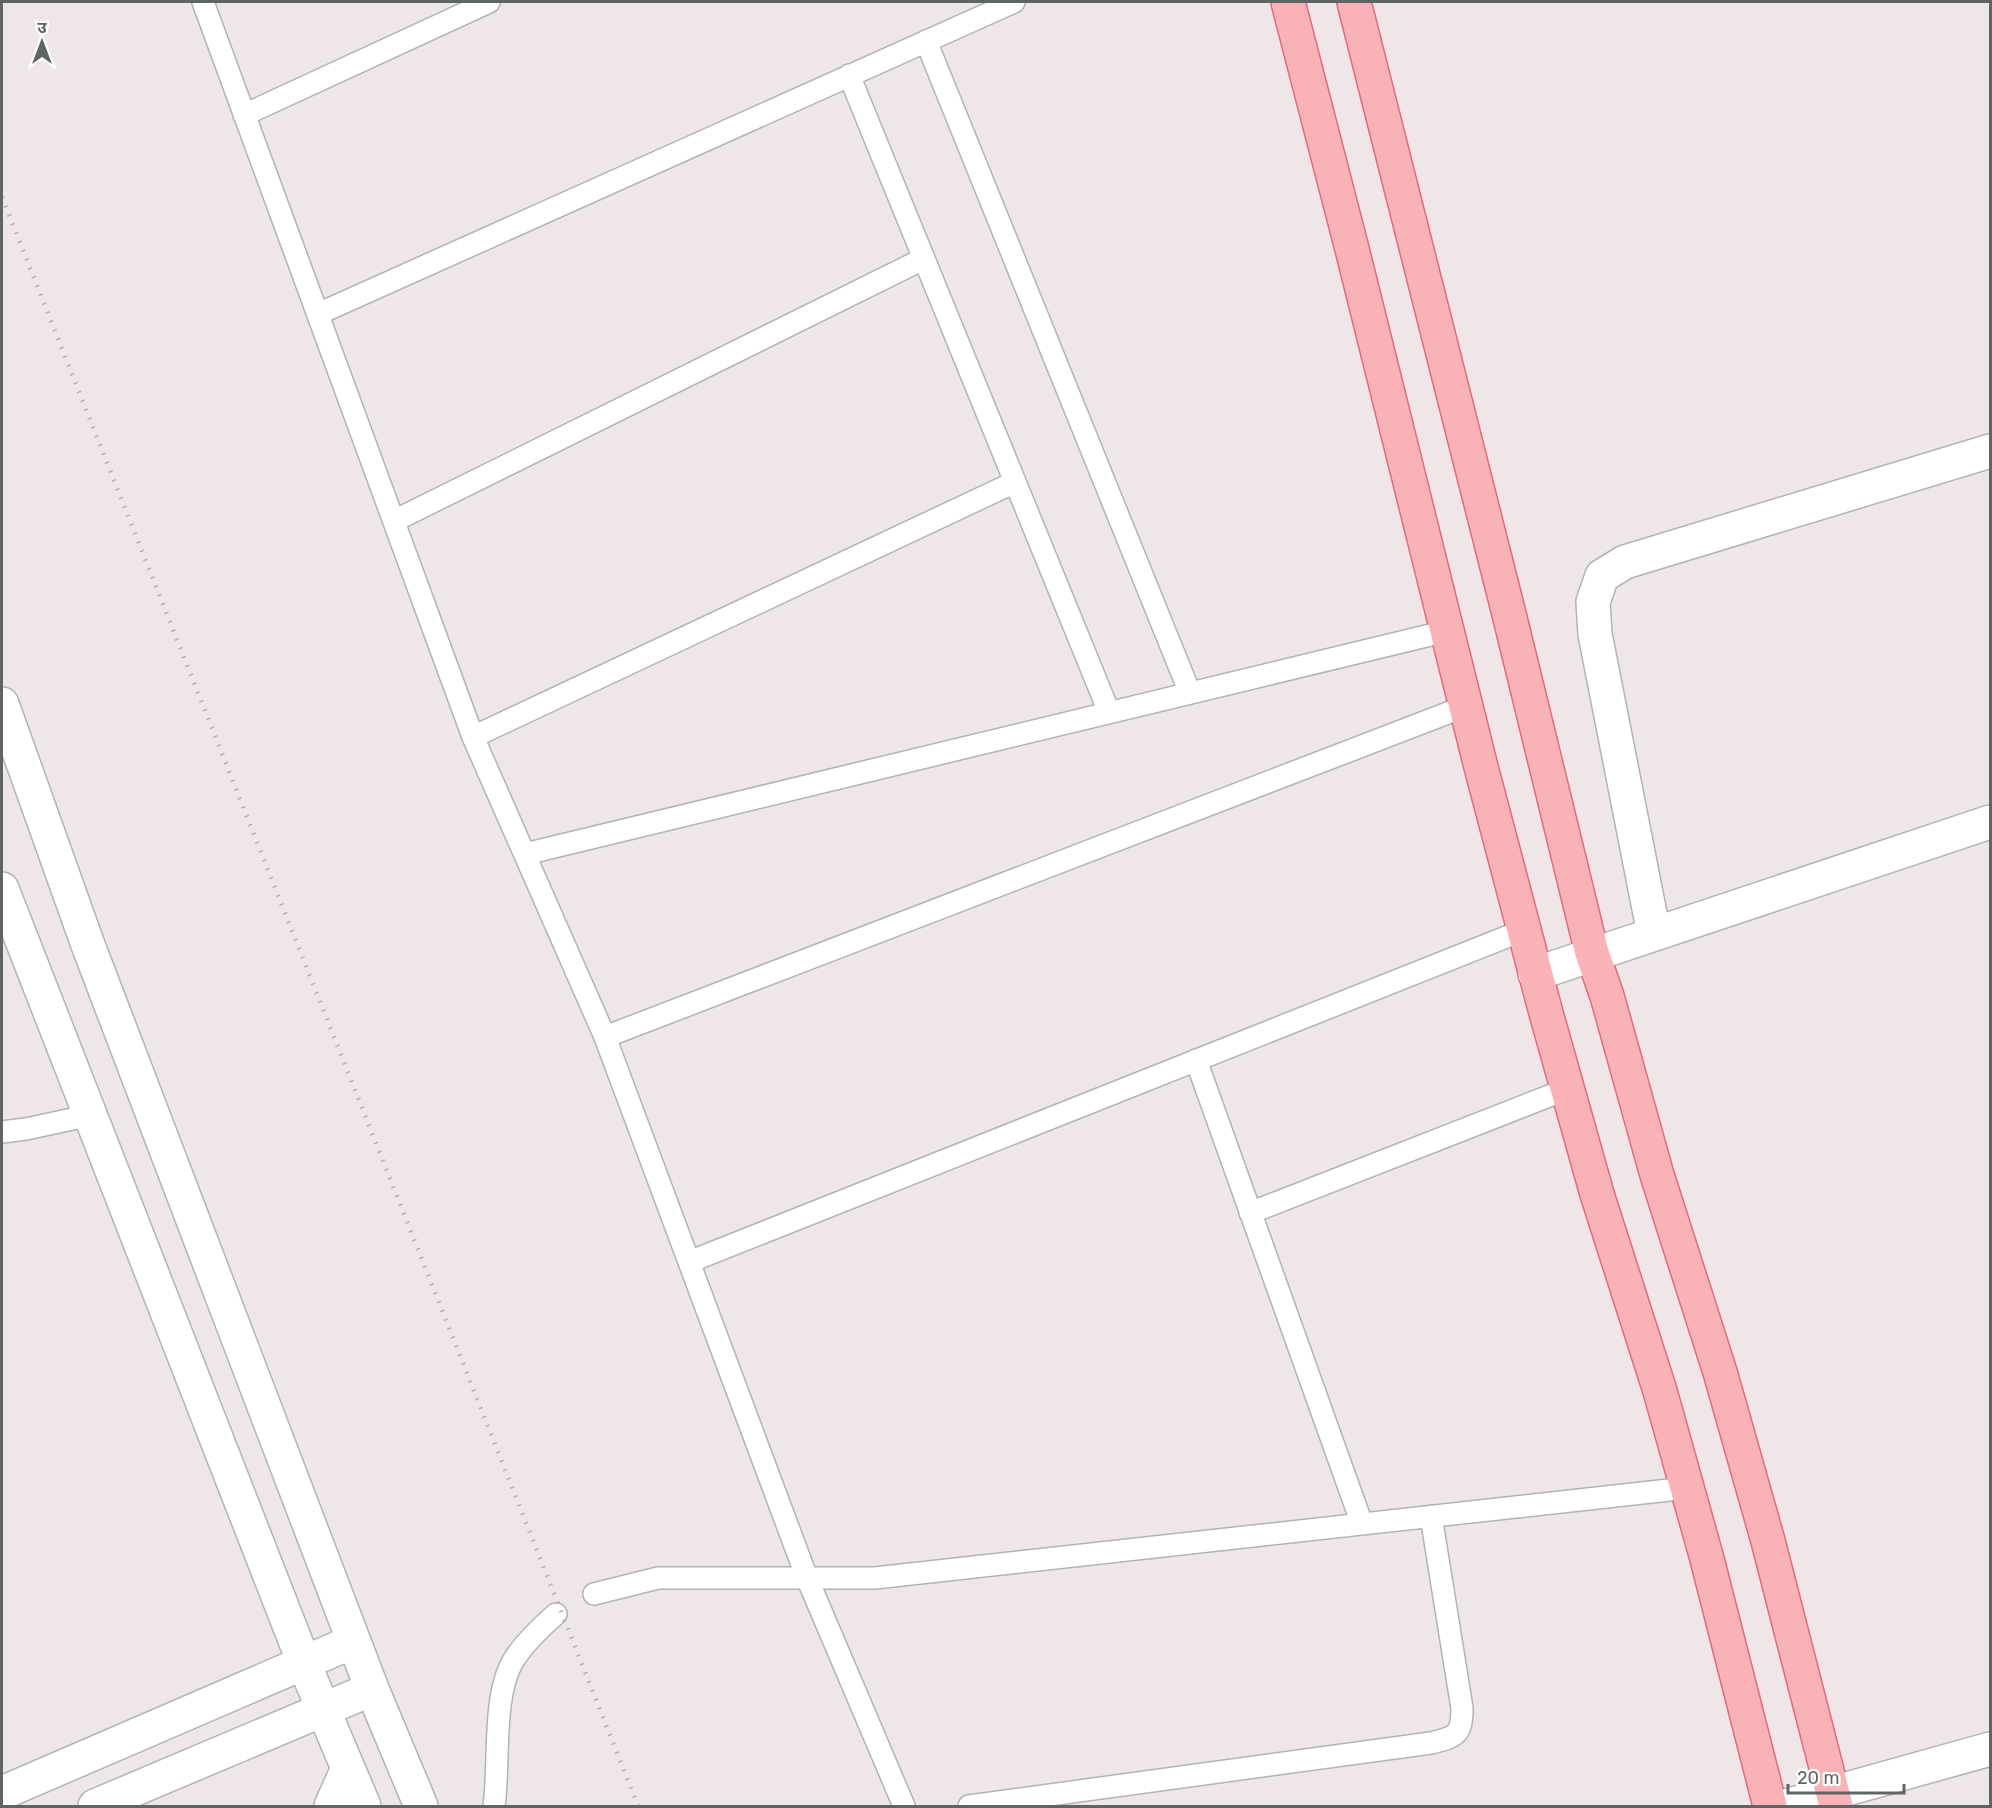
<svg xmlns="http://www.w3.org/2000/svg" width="1992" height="1808" font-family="Rubik,'Noto Sans Devanagari',sans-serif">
<rect width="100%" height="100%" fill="#efe7e7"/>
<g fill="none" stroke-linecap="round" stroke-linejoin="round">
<g stroke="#afb5b4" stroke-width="24">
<path id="lane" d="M203 2 473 737 605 1037 807 1578 904 1806
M926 41 1190 693
M849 75 1109 712
M244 115 489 2
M318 314 1014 2
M394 521 923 259
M473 737 1015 482
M525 854 1447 631
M605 1037 1466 706
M1196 1060 1362 1524
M2 1132 26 1129 91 1115
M1250 1213 1567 1089
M689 1262 1524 930
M594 1594 658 1578H875L1687 1488
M494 1806C500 1764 492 1697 513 1661 524 1643 540 1628 556 1614
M969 1806 1431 1743C1456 1737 1462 1735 1462 1708L1431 1516"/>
</g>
<g stroke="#afb5b4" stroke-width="36">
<path id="street" d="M1654 934 1595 634 1593 602 1602 576 1625 562 1990 451
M1535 974 1990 822
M372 1689 421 1806
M323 1709 364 1806
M331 1806 348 1768
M1786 1806 1990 1749"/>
</g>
<g stroke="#aeb6b4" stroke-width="36">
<path id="secondary" d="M2 704 88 945 372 1689 95 1806
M2 889 304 1663 323 1709
M2 1793 352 1642"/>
</g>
<g stroke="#e6687c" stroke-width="36">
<path id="primary" d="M1288 2 1352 249 1481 767 1546 1013 1597 1194 1660 1391 1707 1559 1770 1806
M1354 2 1509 614 1592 953 1607 996 1657 1175 1720 1372 1768 1541 1836 1806"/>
</g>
<use href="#lane" stroke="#fff" stroke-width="21"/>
<use href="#street" stroke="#fff" stroke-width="33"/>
<use href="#secondary" stroke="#fff" stroke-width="33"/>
<use href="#primary" stroke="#f9b2b5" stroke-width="33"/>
<path stroke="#b0b2b1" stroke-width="4.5" stroke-dasharray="1.5 8" stroke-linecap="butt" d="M2 197 638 1806"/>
</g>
<rect width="1992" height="1808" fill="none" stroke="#5e6663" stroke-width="6"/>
<g transform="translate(42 42)" stroke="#ffffff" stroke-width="4.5" paint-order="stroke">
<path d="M0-4.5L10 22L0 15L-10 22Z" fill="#5e6663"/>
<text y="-9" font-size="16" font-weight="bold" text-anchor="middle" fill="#5e6663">उ</text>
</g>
<path d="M1788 1784v9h116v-9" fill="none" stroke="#5e6663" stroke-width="3"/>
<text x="1797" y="1784" font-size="18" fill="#5e6663" stroke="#ffffff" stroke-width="4.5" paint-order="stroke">20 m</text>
</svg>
